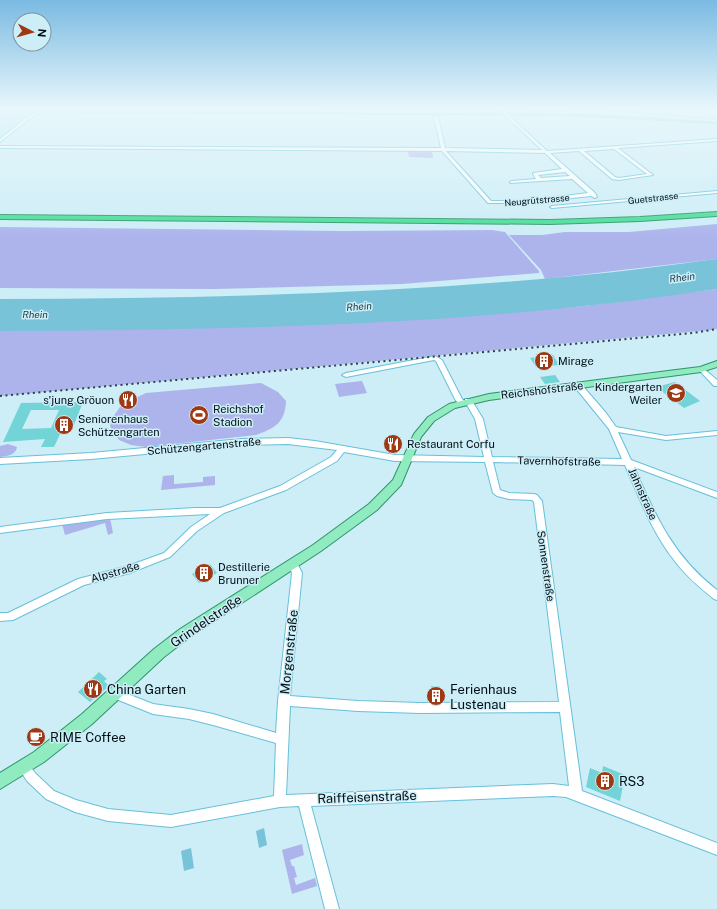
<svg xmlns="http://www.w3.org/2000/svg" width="717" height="909" font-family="'Public Sans',sans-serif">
<rect width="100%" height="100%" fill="#cdedf7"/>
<path fill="#aee5f6" d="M0 113 32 114 0 141Z"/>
<path fill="#adb4ec" d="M408 151 432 152 433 158 409 157Z
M717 224V259L545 279 541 270 509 235H542L565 232H629Z
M0 227 341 231 492 230 505 232 539 271V273L402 284 214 289 0 288Z
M717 289V329L711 330 0 396V331L183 328 381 321 584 306Z
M362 381 367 393 339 397 335 384Z
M261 383 278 392 286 401C285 423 275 428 256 435L146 447 131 445 119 440 112 430 110 426 113 417 120 407 125 403 146 393Z
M8 444 17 447C16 455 7 456 0 457V446Z
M174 475V484L203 482V477L215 476V485L161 490 163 476Z
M110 518 113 533 108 535 105 523 65 535 62 524Z
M302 844 304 855 290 860 292 866H294L297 877 294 878 296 885 315 878 317 886 292 894 282 850Z"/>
<path fill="#79c3d9" d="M0 110 542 113 615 115 717 122V124L565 116 43 113 0 111Z
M717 259V289C673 295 629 302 584 306 392 327 194 330 0 331V299C191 299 383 294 574 276 621 272 669 265 717 259Z
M264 828 267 845 259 848 256 831Z
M191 848 194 868 184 871 181 851Z"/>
<path fill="#72d4d7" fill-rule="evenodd" d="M553 355 559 365 536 367 530 358Z
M555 375 560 382 545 384 540 377Z
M675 382 700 401 684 408 656 387Z
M83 402 72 430H62L54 447H41L45 439 3 442 21 403ZM31 410H59L51 428 22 429Z
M210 564 217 573 199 583 192 574Z
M99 672 107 679 104 681 109 686 90 702 78 692Z
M431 686H439L440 700 432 701Z
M603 766 625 775 620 801 586 787 590 768 602 773Z"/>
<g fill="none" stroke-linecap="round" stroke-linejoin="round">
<g stroke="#67c0d9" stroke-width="2">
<path id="minor" d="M40 110H45L29 119 0 142V139L27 117Z
M499 110H503L547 151 717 139V141L618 148 653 175 619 180 612 179 579 151 550 153 595 193 597 197 595 198 591 196 525 203H488L442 151 0 148V146L441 148 434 117 436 116 438 117 445 148 542 150ZM614 149 647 174 619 178 615 177 584 151ZM446 151 545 153 562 169 533 173V174L536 179 512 181 510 182V183L572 179 588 193 525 201H491ZM565 172 570 176 541 178 538 175Z
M532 110H564L562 111H534Z
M717 191V193L552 208 550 207 552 206Z
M435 356 442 360 462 399 465 401V399H471L483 419 492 457 622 459 609 429 574 386 578 384H581L606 413 616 427 666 436 717 431V435L666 440 618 432 631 460 717 492V498L634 467C656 517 673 556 717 590V600L714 599C699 587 685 575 674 560 652 532 639 497 625 465L493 462 500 490 509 493 534 494 537 495 542 501 582 791 717 843V855L566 797 553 796 311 806 339 909H325L299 806 280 807 171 827 108 821 75 812 46 799 27 781 18 767 20 763 24 761 28 763 35 773 54 791 76 800 108 809 171 815 274 796 276 743 213 725 189 719 153 714 111 697 110 694 111 691 115 689 153 704 189 709 213 714 276 733 278 701 292 573 288 564 290 561 293 560 296 561 302 573 290 696 358 701 420 703 559 702 534 502 532 500 509 499 497 496 493 493 485 462 395 461 344 452 337 461 286 490 224 513 197 531 170 557 130 573 84 585 13 620 0 621V613H8L78 579 128 566 164 553 191 527 210 514 107 519 0 533V527L107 513 195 508H220L280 486 331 457 337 450 288 444 242 445 91 459 0 464V458L91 453 242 439 288 438 315 441 395 455 484 457 475 419 466 403 462 405H459L455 399 436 361 434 360 346 377 342 375 346 373ZM290 706 358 711 420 713 560 712 569 786 553 784 286 795Z
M701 367 703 368 717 380V386H714L699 370 698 369Z"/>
</g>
<g stroke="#2e9569" stroke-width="2">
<path id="major" d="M717 361V367L701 372 489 400 455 408 434 421 421 437 401 485 377 510 321 551 190 637 164 657 92 724 44 762 0 789V773L34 752 82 714 154 649 180 629 313 545 369 504 393 480 414 434 428 417 449 404 489 394 668 371 700 367Z"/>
</g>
<g stroke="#2e9569" stroke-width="2">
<path id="highway" d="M717 212V216L640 221 550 224 0 219V215L550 220 640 217Z"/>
</g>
<use href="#minor" fill="#fff" fill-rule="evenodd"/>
<use href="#major" fill="#91ebc0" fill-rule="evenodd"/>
<use href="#highway" fill="#47dd96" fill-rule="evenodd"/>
<path stroke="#2e4148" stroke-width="1" stroke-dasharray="1 2" stroke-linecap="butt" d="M607 110 717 119"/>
<path stroke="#2e4148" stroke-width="2" stroke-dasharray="2 3.5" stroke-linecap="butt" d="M0 396 693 333 717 329"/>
</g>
<linearGradient id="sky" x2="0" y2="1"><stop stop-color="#7bbae2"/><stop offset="0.46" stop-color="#e8f7fb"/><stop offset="1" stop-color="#e8f7fb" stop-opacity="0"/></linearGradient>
<rect width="717" height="237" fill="url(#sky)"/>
<defs>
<g id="building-disc" transform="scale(1)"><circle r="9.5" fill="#9f3913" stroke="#cdedf7"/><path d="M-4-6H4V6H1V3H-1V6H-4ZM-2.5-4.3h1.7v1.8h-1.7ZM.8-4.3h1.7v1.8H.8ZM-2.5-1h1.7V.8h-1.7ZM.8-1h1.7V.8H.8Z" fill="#fff"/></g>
<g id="school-disc" transform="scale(1)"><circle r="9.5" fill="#9f3913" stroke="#cdedf7"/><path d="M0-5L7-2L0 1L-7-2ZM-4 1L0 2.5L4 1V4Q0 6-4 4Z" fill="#fff"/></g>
<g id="restaurant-disc" transform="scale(1)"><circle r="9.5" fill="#9f3913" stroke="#cdedf7"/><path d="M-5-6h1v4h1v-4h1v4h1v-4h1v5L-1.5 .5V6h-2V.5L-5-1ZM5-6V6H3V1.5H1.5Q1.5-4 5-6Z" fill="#fff"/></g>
<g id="stadium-disc" transform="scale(1)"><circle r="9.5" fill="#9f3913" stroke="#cdedf7"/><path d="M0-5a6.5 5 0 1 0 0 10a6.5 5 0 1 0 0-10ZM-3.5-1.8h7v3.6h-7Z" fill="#fff"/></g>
<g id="cafe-disc" transform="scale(1)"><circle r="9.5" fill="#9f3913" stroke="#cdedf7"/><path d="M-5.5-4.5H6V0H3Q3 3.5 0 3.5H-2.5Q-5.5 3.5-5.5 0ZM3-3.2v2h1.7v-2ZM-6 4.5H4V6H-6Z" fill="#fff"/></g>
</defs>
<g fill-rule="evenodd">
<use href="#building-disc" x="544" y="361"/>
<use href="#school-disc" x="676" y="393"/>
<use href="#restaurant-disc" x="128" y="400"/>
<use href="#stadium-disc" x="199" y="415"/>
<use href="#building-disc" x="64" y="425"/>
<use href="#restaurant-disc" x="393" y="444"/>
<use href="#building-disc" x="204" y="573"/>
<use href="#restaurant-disc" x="93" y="689"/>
<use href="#building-disc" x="436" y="696"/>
<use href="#cafe-disc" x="36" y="737"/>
<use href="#building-disc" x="605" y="781"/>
</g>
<g text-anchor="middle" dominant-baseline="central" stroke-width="3" stroke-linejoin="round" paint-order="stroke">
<g font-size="9" fill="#000f15" stroke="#cdedf7">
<text transform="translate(653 198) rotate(-6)">Guetstrasse</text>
<text transform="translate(537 200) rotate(-5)">Neugrütstrasse</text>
</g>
<g font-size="10" font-style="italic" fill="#163943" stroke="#cdedf7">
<text transform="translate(682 277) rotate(-7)">Rhein</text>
<text transform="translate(359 306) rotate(-4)">Rhein</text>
<text x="35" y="314">Rhein</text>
</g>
<g font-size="11" fill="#000f15" stroke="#cdedf7" text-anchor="start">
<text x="558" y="361">Mirage</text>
<text x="662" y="387" text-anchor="end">Kindergarten<tspan x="662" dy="13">Weiler</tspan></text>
<text x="114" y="400" text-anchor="end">s'jung Gröuon</text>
<text x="213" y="409">Reichshof<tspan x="213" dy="13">Stadion</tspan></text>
<text x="78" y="419">Seniorenhaus<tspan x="78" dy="13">Schützengarten</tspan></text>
<text x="407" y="444">Restaurant Corfu</text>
<text x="218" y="567">Destillerie<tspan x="218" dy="13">Brunner</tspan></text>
</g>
<g font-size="11" fill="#000f15" stroke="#cdedf7">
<text transform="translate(542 390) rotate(-7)">Reichshofstraße</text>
<text transform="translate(204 446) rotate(-5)">Schützengartenstraße</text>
<text transform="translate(559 461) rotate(1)">Tavernhofstraße</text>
<text transform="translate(643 494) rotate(66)">Jahnstraße</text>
<text transform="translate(546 566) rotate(82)">Sonnenstraße</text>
<text transform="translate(115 572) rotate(-16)">Alpstraße</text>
</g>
<g font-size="13" fill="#000f15" stroke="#cdedf7">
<text transform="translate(206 621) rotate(-34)">Grindelstraße</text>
<text transform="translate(289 652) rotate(-84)">Morgenstraße</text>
<text transform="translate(367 797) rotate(-2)">Raiffeisenstraße</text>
</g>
<g font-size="13" fill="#000f15" stroke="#cdedf7" text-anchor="start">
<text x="107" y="689">China Garten</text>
<text x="450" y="689">Ferienhaus<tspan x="450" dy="15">Lustenau</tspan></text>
<text x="50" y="737">RIME Coffee</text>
<text x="619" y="781">RS3</text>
</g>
</g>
<g transform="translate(32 32) rotate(96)"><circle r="19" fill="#cdedf7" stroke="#7b949d"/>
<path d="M0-3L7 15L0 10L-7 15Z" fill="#9f3913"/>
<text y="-6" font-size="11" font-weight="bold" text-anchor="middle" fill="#000f15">N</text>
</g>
</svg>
